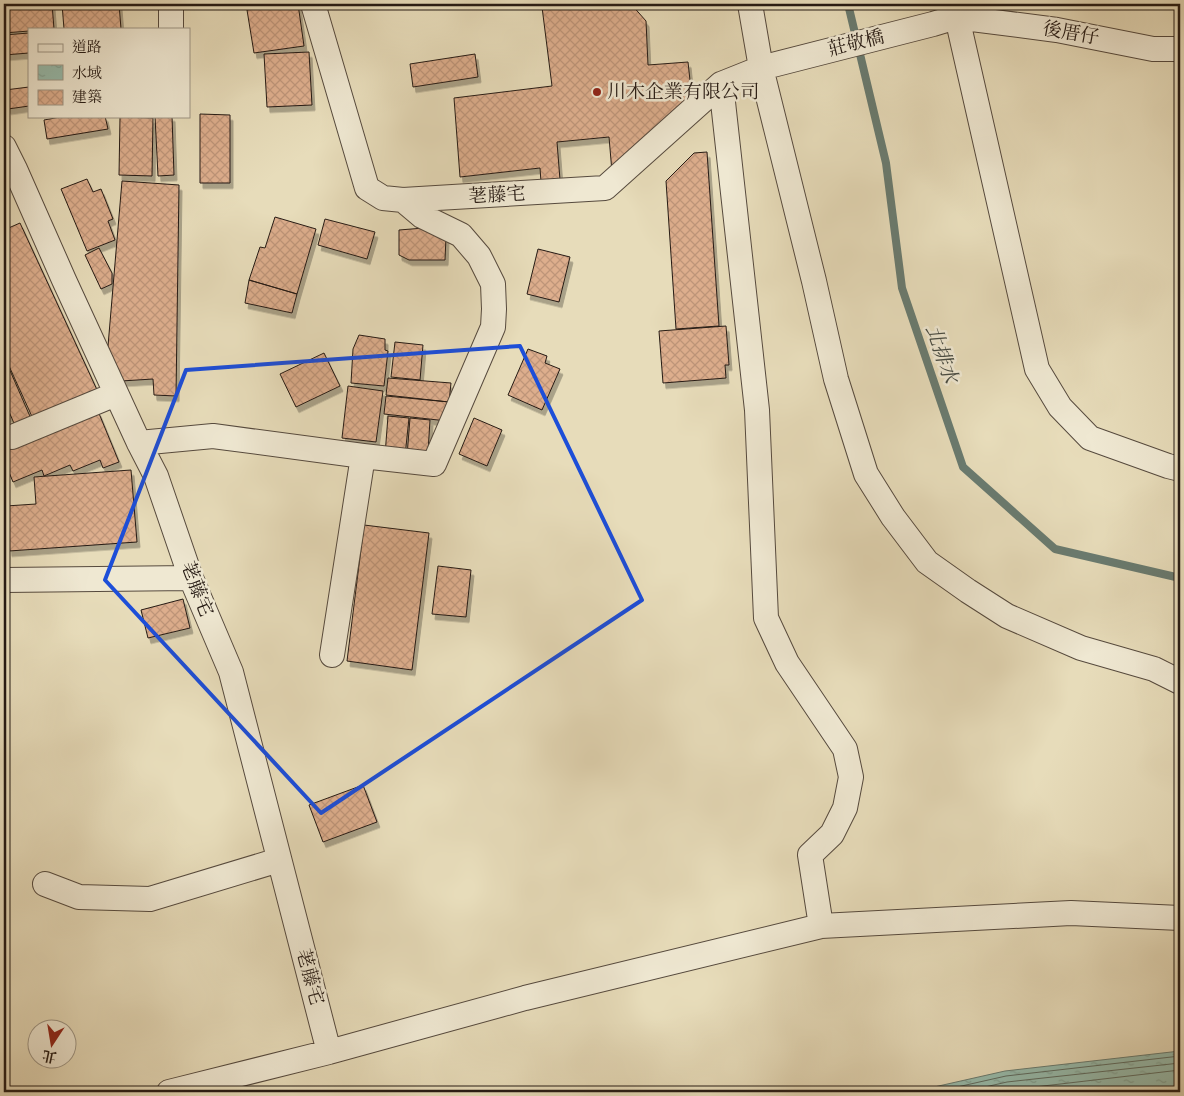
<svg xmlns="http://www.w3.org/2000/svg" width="1184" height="1096" font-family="'IM FELL Double Pica','Noto Serif TC',serif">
<defs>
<pattern id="water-ripples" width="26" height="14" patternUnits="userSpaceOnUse" patternTransform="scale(1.25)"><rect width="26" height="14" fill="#97bcad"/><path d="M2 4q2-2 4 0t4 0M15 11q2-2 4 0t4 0" fill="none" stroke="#82a194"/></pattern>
<pattern id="building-cross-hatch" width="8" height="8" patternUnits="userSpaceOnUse" patternTransform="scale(1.25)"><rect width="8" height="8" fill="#ddae8d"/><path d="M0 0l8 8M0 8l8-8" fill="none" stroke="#be9579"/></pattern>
<filter id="shadow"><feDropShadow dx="3" dy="5.5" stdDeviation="0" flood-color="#0004"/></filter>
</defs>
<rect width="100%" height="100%" fill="#e7dcba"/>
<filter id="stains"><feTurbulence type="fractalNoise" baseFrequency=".004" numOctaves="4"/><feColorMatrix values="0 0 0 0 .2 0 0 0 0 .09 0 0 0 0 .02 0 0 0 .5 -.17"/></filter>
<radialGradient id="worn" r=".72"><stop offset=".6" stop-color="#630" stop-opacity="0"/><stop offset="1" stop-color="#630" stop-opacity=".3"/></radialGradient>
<path fill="url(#water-ripples)" stroke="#697b70" d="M1180 1051V1092H912L1005 1071Z"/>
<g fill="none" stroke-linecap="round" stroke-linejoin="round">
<path stroke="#5e6b60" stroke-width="1" d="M935 1092 1006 1076 1180 1056
M963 1092 1007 1082 1180 1063
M997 1092 1009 1090 1180 1070"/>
<path stroke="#697b70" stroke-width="8" d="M848 4 886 163 902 288 963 467 1055 549 1180 578"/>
</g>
<path fill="url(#building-cross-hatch)" stroke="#251a14" filter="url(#shadow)" d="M4 4H52L54 29H29V31L4 33Z
M62 4H119L121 29H64Z
M269 4H298L304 46 254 53 247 10 269 6Z
M574 4H631L646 21 648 65 688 62 692 99 612 172 609 137 557 142 560 180 541 182 540 168 460 177 454 98 552 86 542 7Z
M29 33V53L4 55V35Z
M309 52 312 105 267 107 264 54Z
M475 54 478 77 413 87 410 64Z
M29 87V106L8 109 5 90Z
M200 114 230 115V183H200Z
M66 116H105L108 129 47 139 44 120Z
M155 116H172L174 175 158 176Z
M120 117 153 118 152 176 119 175Z
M707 152 719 326 676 329 666 181 694 153Z
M87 179 93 192 101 189 113 219 108 221 115 240 87 251 61 189Z
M122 181 179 185 176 396 154 395 153 379 121 381 108 346Z
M275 217 316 229 297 294 249 280 260 247 265 248Z
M325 219 375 232 367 259 318 245Z
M20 223 98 392 34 421 4 355V230Z
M424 228 446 237 445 260H409L399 255V230Z
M99 248 112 273V284L101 289 85 255Z
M538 249 570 257 559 302 527 294Z
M249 280 297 294 292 313 245 303Z
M726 326 729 365H725L726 378 663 383 659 331Z
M359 335 385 339V350L388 351 384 386 351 383 353 349Z
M395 342 423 345 420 380 391 377Z
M528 349 547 356 545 363 560 369 542 410 508 395Z
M324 353 340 386 296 407 280 374Z
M8 366 32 421 16 428 4 400V368Z
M388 378 451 383 449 402 386 395Z
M348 386 383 391 376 442 342 438Z
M386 396 449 402 447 421 384 414Z
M4 402 10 416 4 419Z
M98 411 119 462 103 468 100 460 73 471 70 465 44 476 42 470 13 482 4 460V449Z
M388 416 409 418 405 456 385 455Z
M410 418 430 420 428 452 407 456Z
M474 418 502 430 487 466 459 454Z
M131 470 137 542 9 551 6 506 36 504 34 477Z
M364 525 429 533 412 670 347 661Z
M438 566 471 570 466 617 432 614Z
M183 599 190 628 148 638 141 610Z
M363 785 377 822 323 842 309 805Z"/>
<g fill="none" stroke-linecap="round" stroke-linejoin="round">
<g stroke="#564a3e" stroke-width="26">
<path id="minor" d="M171 4V29
M313 4 367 188 383 198 403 200 605 188 721 84 761 68 933 24 956 17 1057 30 1153 49H1180
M750 4 761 68 814 281 836 379 866 474 893 517 927 562 968 591 1007 616 1081 648 1154 669 1180 682
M954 4 1037 369 1060 407 1090 438 1168 466 1180 469
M721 84 757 410 766 618 787 663 845 749 851 777 845 808 832 834 810 855 821 926
M4 147 15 169 64 280 139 443 156 476 191 578 231 672 329 1052
M12 437 116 394
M139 443 213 436 363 456 434 464 493 327 494 309 493 284 479 256 461 235 422 216 403 200
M4 580 191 578
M332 655 363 456
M45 884 79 897 150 899 279 860
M169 1092 329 1052 525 998 821 926 1071 913 1180 918"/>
</g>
<use href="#minor" stroke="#efe8d2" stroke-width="24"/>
</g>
<path fill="none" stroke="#1d4ed8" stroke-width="4" stroke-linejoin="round" d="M520 346 642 600 321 813 105 580 186 370Z"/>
<circle fill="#8f2418" stroke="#efe8d2" stroke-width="2" cx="597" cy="92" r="5"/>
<g text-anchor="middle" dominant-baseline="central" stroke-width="5" stroke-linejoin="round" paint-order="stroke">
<g font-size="19" fill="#251a14" stroke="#efe8d2">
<text transform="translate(1071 33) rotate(10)">後厝仔</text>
<text transform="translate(856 43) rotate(-14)">莊敬橋</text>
<text transform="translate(497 195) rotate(-3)">荖藤宅</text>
<text transform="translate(197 589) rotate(69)">荖藤宅</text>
<text transform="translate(310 977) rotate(75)">荖藤宅</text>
</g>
<g font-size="19" fill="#251a14" stroke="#efe8d2" text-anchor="start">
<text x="607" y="92">川木企業有限公司</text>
</g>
<g font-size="20" font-style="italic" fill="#474b42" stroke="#efe8d2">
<text transform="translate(942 354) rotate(71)">北排水</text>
</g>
</g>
<rect width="1184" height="1096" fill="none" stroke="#e7dcba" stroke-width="20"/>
<rect x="5" y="5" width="1174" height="1086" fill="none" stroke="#251a14" stroke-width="2.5"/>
<rect x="10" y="10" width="1164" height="1076" fill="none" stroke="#251a14"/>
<rect x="28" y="28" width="162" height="90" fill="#efe8d2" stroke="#9e9686"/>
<rect x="38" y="44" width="25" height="8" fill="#efe8d2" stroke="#9e9686"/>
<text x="72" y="52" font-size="15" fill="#251a14">道路</text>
<rect x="38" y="65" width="25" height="15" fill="url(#water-ripples)" stroke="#9e9686"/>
<text x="72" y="78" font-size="15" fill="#251a14">水域</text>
<rect x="38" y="90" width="25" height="15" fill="url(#building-cross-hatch)" stroke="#9e9686"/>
<text x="72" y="102" font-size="15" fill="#251a14">建築</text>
<g transform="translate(52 1044) rotate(192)"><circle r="24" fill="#efe8d2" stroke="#9e9686"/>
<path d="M0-4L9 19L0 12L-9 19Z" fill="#8f2418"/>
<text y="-8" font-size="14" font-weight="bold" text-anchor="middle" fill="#251a14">北</text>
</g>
<rect width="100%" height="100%" filter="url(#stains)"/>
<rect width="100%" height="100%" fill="url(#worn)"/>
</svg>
